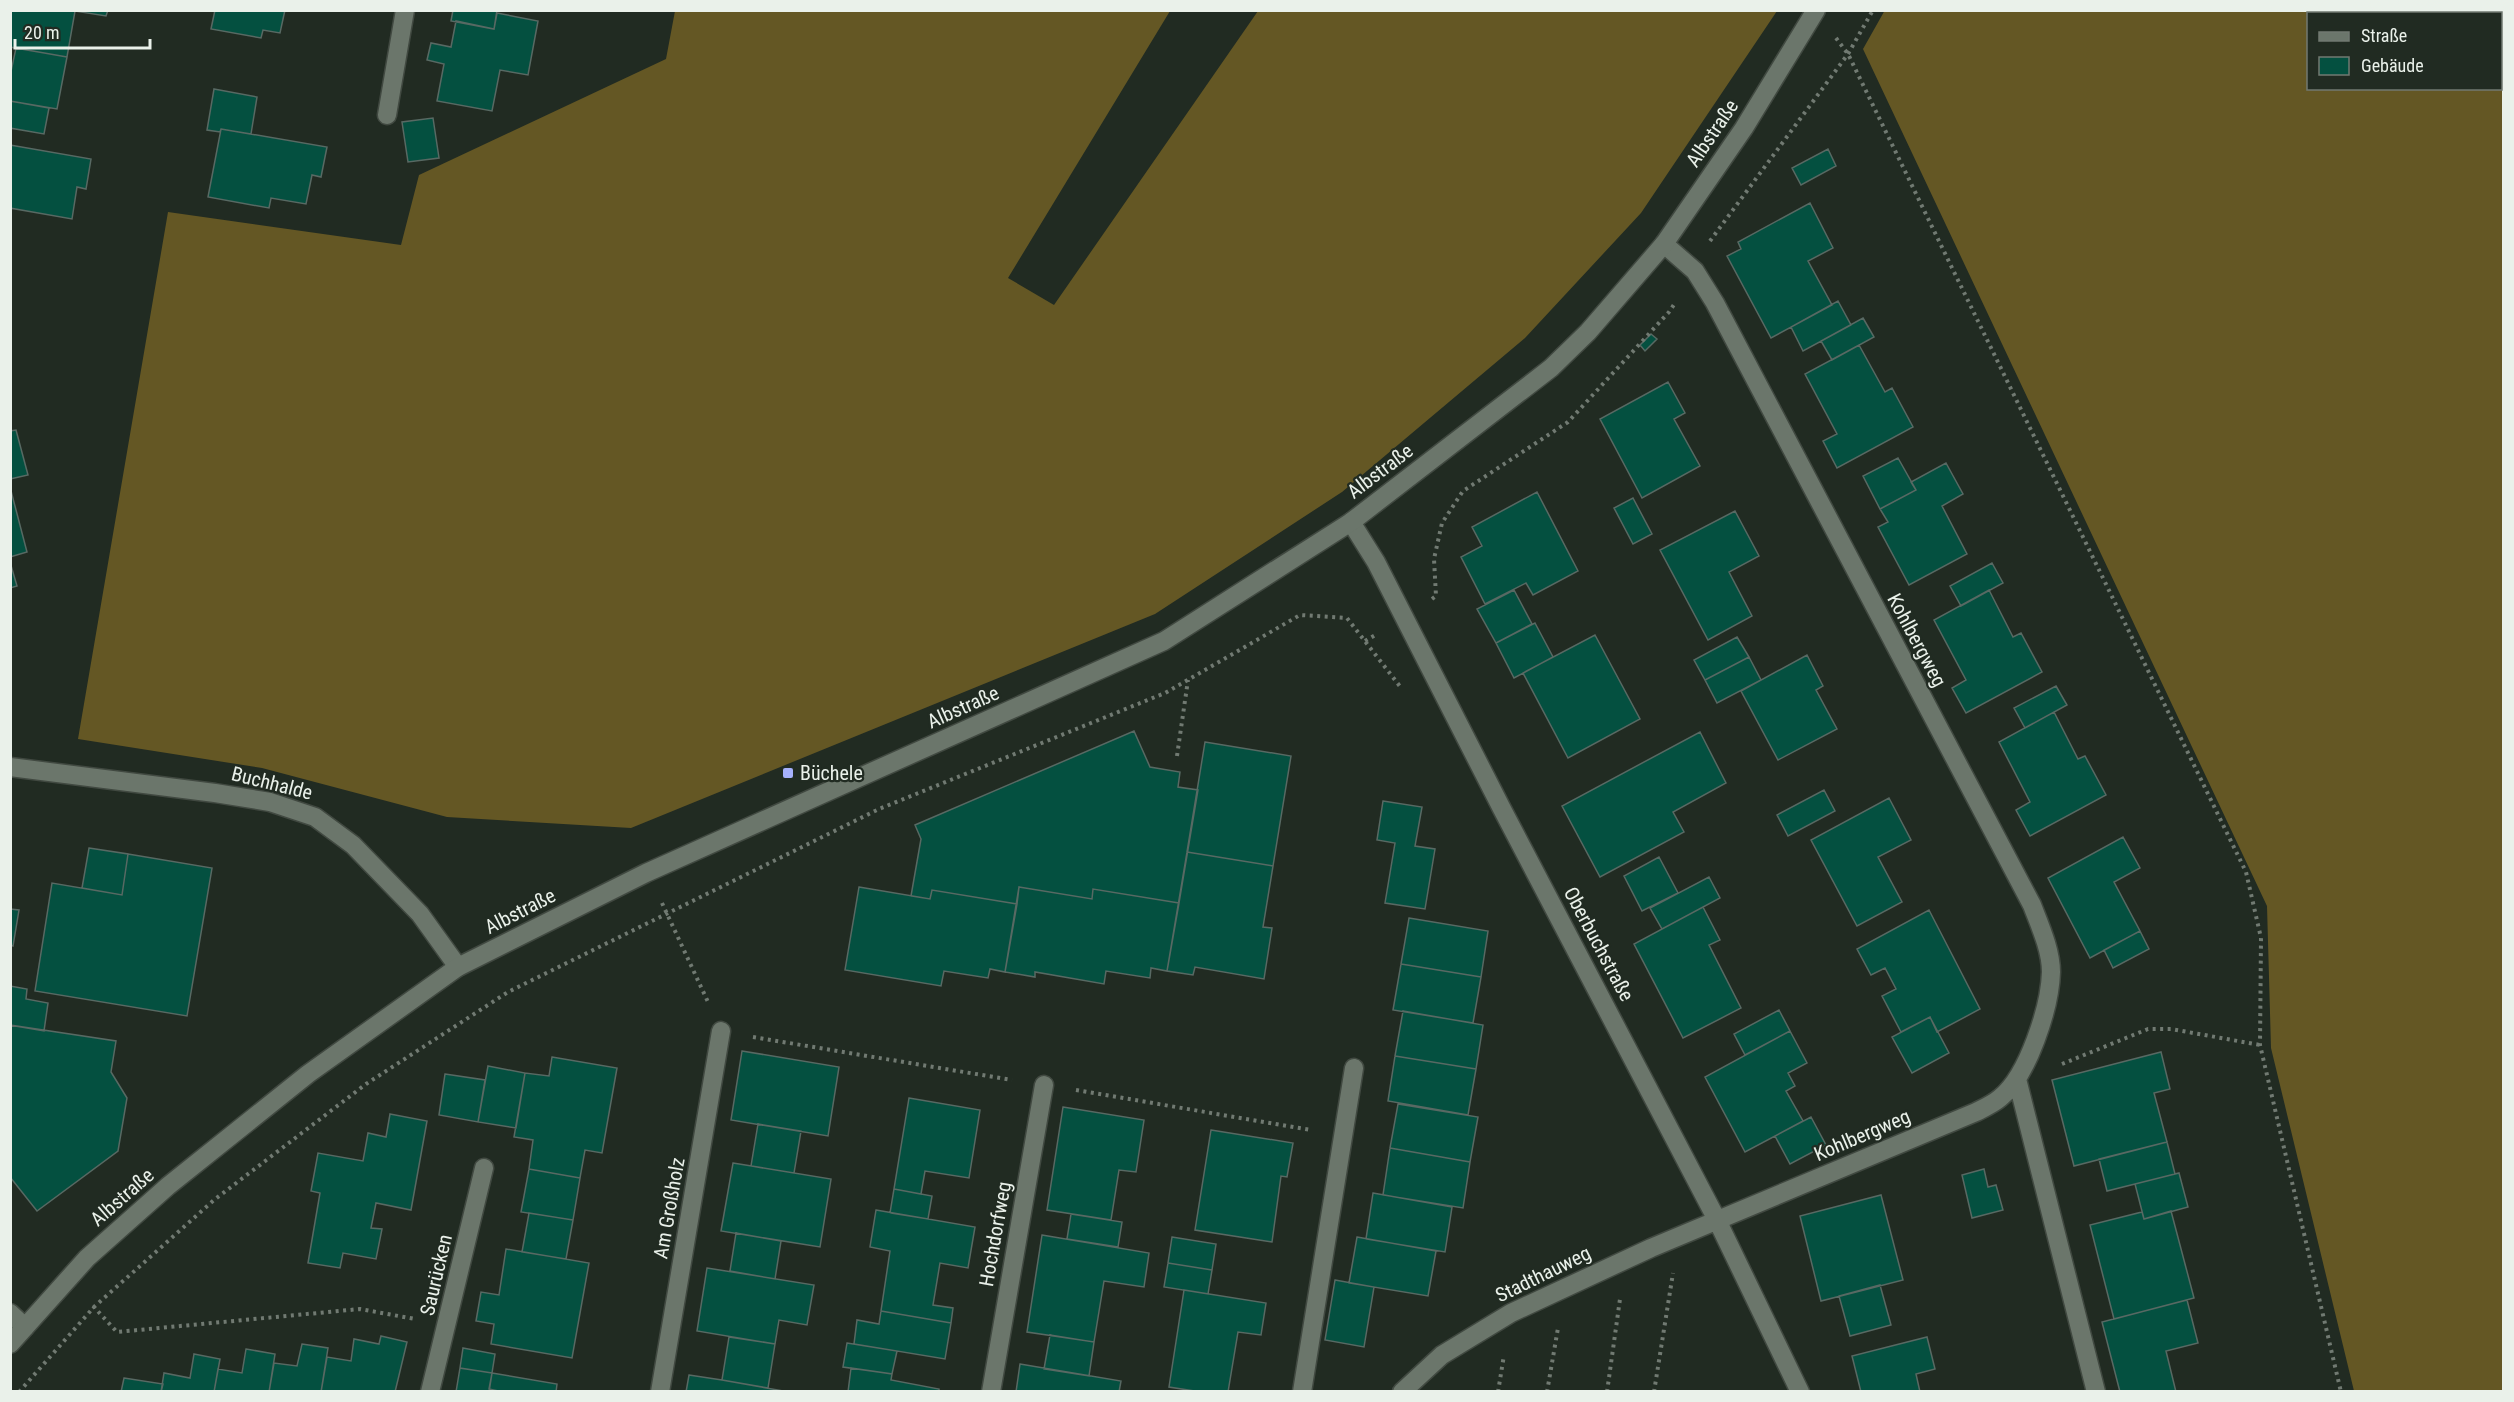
<svg xmlns="http://www.w3.org/2000/svg" width="2514" height="1402" font-family="'Roboto Condensed',sans-serif">
<rect width="100%" height="100%" fill="#212b22"/>
<path fill="#645724" fill-rule="evenodd" d="M1885 10 2503 11V1391H2354L2271 1048 2267 906 1863 49ZM2308 14H2500V88H2308Z
M675 11H1170L1008 278 1054 305 1258 11H1777L1641 213 1525 338 1342 492 1155 614 631 828 447 817 262 768 78 739 168 212 401 245 419 175 666 59Z"/>
<path fill="#045040" stroke="#586963" stroke-width="1.5" d="M10 10H108L106 16 75 11 67 57 10 47Z
M215 10H285L280 33 263 30 261 38 211 29Z
M453 10H497L494 29 451 21Z
M497 13 538 21 528 75 500 70 492 111 437 101 444 64 427 60 431 43 451 47 456 21 494 29Z
M16 48 67 57 57 109 10 101V76Z
M214 89 257 97 251 134 221 129 220 132 207 130Z
M10 101 49 108 44 134 10 128Z
M433 118 439 158 408 162 402 122Z
M221 129 327 147 321 177 312 175 306 204 271 198 269 208 208 197Z
M10 145 91 159 86 189 77 187 72 219 10 208Z
M1828 149 1836 166 1801 185 1792 168Z
M1810 203 1833 248 1808 261 1832 305 1771 338 1727 256 1741 249 1738 242Z
M1838 301 1851 325 1803 351 1791 327Z
M1863 318 1874 337 1832 360 1821 341Z
M1651 334 1657 339 1645 351 1640 345Z
M1859 345 1885 392 1892 388 1913 427 1837 468 1823 441 1837 434 1805 374Z
M1668 382 1685 413 1674 419 1700 466 1642 498 1600 419Z
M16 430 28 475 10 479V431Z
M1898 458 1916 490 1880 509 1863 476Z
M1946 463 1963 494 1942 506 1967 554 1909 585 1878 527 1888 522 1880 509 1916 490 1911 482Z
M10 487 27 552 10 557Z
M1537 492 1578 571 1533 595 1526 583 1485 604 1461 557 1482 546 1472 527Z
M1633 498 1652 534 1633 544 1614 508Z
M1735 511 1759 556 1729 572 1752 616 1708 640 1660 550Z
M10 562 17 586 10 588Z
M1992 563 2003 583 1961 606 1950 586Z
M1514 590 1532 624 1496 643 1477 609Z
M1989 590 2013 637 2021 633 2042 672 1966 713 1952 688 1966 680 1934 620Z
M1535 623 1553 657 1514 678 1496 643Z
M1595 635 1640 719 1568 758 1523 673Z
M1737 637 1749 657 1705 680 1694 660Z
M1807 655 1823 686 1816 690 1837 729 1778 760 1741 691Z
M1749 657 1761 680 1717 703 1705 680Z
M2056 686 2067 705 2025 728 2014 708Z
M2054 712 2078 759 2085 756 2106 795 2030 836 2016 810 2030 802 1999 742Z
M1134 731 1150 767 1180 772 1178 787 1198 790 1179 903 1093 889 1092 899 1019 887 1017 904 932 890 930 899 911 896 921 839 915 825Z
M1700 732 1726 783 1673 812 1684 832 1600 877 1562 806Z
M1205 742 1291 756 1273 866 1187 852Z
M1824 790 1835 811 1788 836 1777 815Z
M1889 798 1911 840 1878 857 1902 902 1857 926 1811 840Z
M1383 801 1422 807 1415 846 1435 849 1425 909 1385 903 1395 843 1377 840Z
M2123 837 2140 868 2114 882 2140 931 2090 958 2048 878Z
M89 848 128 854 122 895 82 888Z
M1187 852 1273 866 1263 927 1272 928 1264 979 1195 967 1193 975 1167 971Z
M128 854 212 868 187 1016 35 991 52 883 122 895Z
M1659 857 1678 893 1642 911 1624 876Z
M1709 877 1720 898 1662 929 1650 908Z
M859 887 930 899 932 890 1017 904 1005 972 990 969 988 978 944 971 941 986 845 970Z
M1019 887 1092 899 1093 889 1179 903 1167 971 1151 968 1150 978 1106 971 1104 984 1035 972V977L1005 972Z
M1703 907 1720 940 1709 945 1741 1008 1683 1038 1634 944Z
M10 909 19 910 13 946 10 945Z
M1929 910 1980 1009 1937 1032 1930 1017 1901 1032 1882 996 1896 989 1885 968 1871 975 1857 949Z
M1409 918 1488 931 1481 977 1401 964Z
M2140 931 2149 949 2113 968 2104 950Z
M1401 964 1481 977 1473 1023 1393 1010Z
M10 986 27 989 26 999 48 1003 44 1031 10 1025Z
M1779 1010 1790 1031 1745 1055 1734 1034Z
M1403 1011 1483 1025 1476 1069 1395 1056Z
M1930 1017 1949 1053 1912 1073 1892 1037Z
M10 1025 116 1041 111 1072 127 1098 118 1151 37 1211 10 1177Z
M1790 1031 1807 1063 1788 1073 1795 1086 1786 1091 1803 1121 1745 1152 1705 1077Z
M742 1051 839 1067 828 1136 731 1120Z
M2161 1052 2170 1089 2154 1093 2167 1142 2074 1166 2052 1080Z
M1395 1056 1476 1069 1468 1115 1388 1101Z
M552 1057 617 1068 602 1153 585 1150 580 1178 529 1169 533 1140 514 1137 525 1073 549 1076Z
M488 1066 525 1073 516 1128 478 1122Z
M445 1074 485 1080 478 1122 439 1115Z
M909 1098 980 1110 969 1178 925 1171 921 1194 894 1189Z
M1398 1104 1478 1117 1470 1162 1390 1148Z
M1063 1107 1144 1120 1136 1172 1119 1170 1111 1220 1047 1210Z
M390 1114 427 1121 411 1210 376 1203 371 1228 382 1229 376 1259 343 1253 340 1268 308 1263 320 1193 311 1191 318 1153 363 1161 368 1133 386 1137Z
M1811 1117 1826 1145 1790 1164 1775 1136Z
M758 1124 801 1131 794 1173 751 1166Z
M1211 1130 1293 1143 1287 1177 1281 1176 1272 1242 1195 1230Z
M2167 1142 2175 1174 2107 1191 2099 1159Z
M1390 1148 1470 1162 1463 1208 1383 1195Z
M733 1163 831 1179 820 1247 721 1231Z
M529 1169 580 1178 573 1220 521 1212Z
M1984 1169 1988 1187 1996 1185 2003 1210 1972 1218 1962 1175Z
M2179 1173 2188 1207 2144 1219 2135 1184Z
M894 1189 932 1196 928 1219 890 1213Z
M1373 1193 1452 1207 1445 1252 1366 1239Z
M1881 1195 1903 1280 1821 1301 1800 1216Z
M876 1210 975 1227 968 1268 940 1263 933 1305 953 1308 951 1323 881 1311 890 1251 870 1247Z
M2171 1211 2194 1298 2114 1319 2090 1225 2142 1212 2144 1219Z
M529 1213 573 1220 566 1259 522 1252Z
M1071 1214 1122 1222 1118 1247 1067 1239Z
M736 1233 781 1241 775 1279 730 1271Z
M1042 1235 1149 1253 1144 1287 1104 1281 1094 1342 1027 1332Z
M1172 1237 1216 1244 1212 1270 1168 1263Z
M1357 1237 1436 1251 1428 1296 1349 1283Z
M506 1249 589 1263 572 1358 491 1344 494 1324 476 1321 481 1292 499 1295Z
M1168 1263 1212 1270 1208 1294 1164 1287Z
M707 1268 814 1285 807 1325 779 1320 775 1344 697 1331Z
M1335 1280 1374 1287 1364 1347 1325 1340Z
M1880 1285 1891 1325 1850 1336 1839 1296Z
M1184 1290 1266 1303 1261 1335 1238 1332 1228 1392H1201L1169 1387Z
M2187 1300 2198 1343 2166 1351 2176 1392H2120L2102 1322Z
M881 1311 951 1323 945 1359 854 1344 857 1320 879 1324Z
M1050 1335 1094 1342 1089 1376 1044 1369Z
M381 1336 407 1342 395 1392H321L327 1357 351 1361 354 1339 379 1344Z
M729 1337 775 1344 768 1388 722 1380Z
M1927 1337 1935 1369 1916 1374 1920 1392H1861L1852 1356Z
M847 1343 897 1351 892 1374 843 1367Z
M302 1344 328 1348 321 1392H269L274 1363 297 1366Z
M463 1348 495 1354 492 1373 460 1368Z
M246 1349 275 1354 269 1392H214L218 1369 242 1373Z
M194 1354 220 1359 214 1392H161L164 1373 190 1378Z
M1020 1364 1121 1381 1119 1392H1016Z
M460 1368 492 1373 489 1392H456Z
M851 1368 892 1374 891 1380 939 1389V1392H848Z
M492 1373 557 1384 556 1392H503L489 1389Z
M689 1375 722 1380 789 1392H686Z
M124 1378 163 1384 161 1392H121Z"/>
<g fill="none" stroke-linecap="round" stroke-linejoin="round">
<g stroke="#414941" stroke-width="21">
<path id="service" d="M387 115 405 10
M1302 1392 1354 1068"/>
</g>
<g stroke="#414941" stroke-width="21">
<path id="minor" d="M1351 522 1376 562 1502 809 1717 1220 1800 1392
M10 767 215 793 270 802 315 817 353 845 420 914 458 967
M2017 1079 2096 1392
M10 1313 25 1327
M430 1392 484 1168
M660 1392 721 1031
M991 1392 1044 1085
M1402 1392 1442 1355 1511 1313 1651 1248 1976 1112C1984 1108 1993 1104 2000 1098 2028 1076 2050 1007 2051 972 2051 950 2040 926 2032 905L1715 303 1695 271 1664 244"/>
</g>
<g stroke="#414941" stroke-width="21">
<path id="tertiary" d="M10 1344 87 1258 168 1186 308 1074 458 967 646 873 1164 641 1351 522 1551 368 1588 332 1664 244 1744 128 1816 10"/>
</g>
<path stroke="#717a72" stroke-width="4" stroke-dasharray="3 4.5" stroke-linecap="butt" d="M1836 38 1848 54 2246 872 2261 938 2260 1045 2341 1392
M1710 241 1848 54 1873 10
M1432 599 1436 596 1434 559 1442 523 1463 491 1568 422 1669 312 1675 303
M1365 641 1377 634
M1177 756 1188 680
M662 903 708 1002
M753 1037 1012 1080
M2062 1064 2148 1029H2171L2260 1045
M1076 1090 1311 1130
M93 1306 117 1332 360 1309 415 1319
M19 1392 94 1307 214 1200 366 1084 508 992 879 809 1165 693 1300 615 1347 618 1402 689
M1498 1392 1504 1355
M1547 1392 1558 1328
M1607 1392 1620 1299
M1654 1392 1673 1273"/>
<use href="#service" stroke="#6b766b" stroke-width="18"/>
<use href="#minor" stroke="#6b766b" stroke-width="18"/>
<use href="#tertiary" stroke="#6b766b" stroke-width="18"/>
</g>
<rect fill="#a6b1fc" stroke="#212b22" stroke-width="2" x="782" y="767" width="12" height="12" rx="3"/>
<g text-anchor="middle" dominant-baseline="central" stroke-width="4.5" stroke-linejoin="round" paint-order="stroke">
<g font-size="20" fill="#eaf1ea" stroke="#212b22">
<text transform="translate(1712 133) rotate(-56)">Albstraße</text>
<text transform="translate(1380 471) rotate(-37)">Albstraße</text>
<text transform="translate(1917 640) rotate(62)">Kohlbergweg</text>
<text transform="translate(963 707) rotate(-24)">Albstraße</text>
<text transform="translate(272 783) rotate(14)">Buchhalde</text>
<text transform="translate(520 911) rotate(-27)">Albstraße</text>
<text transform="translate(1599 944) rotate(62)">Oberbuchstraße</text>
<text transform="translate(1862 1135) rotate(-23)">Kohlbergweg</text>
<text transform="translate(122 1197) rotate(-41)">Albstraße</text>
<text transform="translate(669 1208) rotate(-80)">Am Großholz</text>
<text transform="translate(995 1234) rotate(-80)">Hochdorfweg</text>
<text transform="translate(1543 1274) rotate(-26)">Stadthauweg</text>
<text transform="translate(436 1275) rotate(-77)">Saurücken</text>
</g>
<g font-size="20" fill="#eaf1ea" stroke="#212b22" text-anchor="start">
<text x="800" y="773">Büchele</text>
</g>
</g>
<rect width="2514" height="1402" fill="none" stroke="#eaf1ea" stroke-width="24"/>
<rect x="2307" y="12" width="195" height="78" fill="#212b22" stroke="#717a72" stroke-width="1.5"/>
<rect x="2319" y="32" width="30" height="9" fill="#6b766b" stroke="#717a72" stroke-width="1.5"/>
<text x="2361" y="42" font-size="18" fill="#eaf1ea">Straße</text>
<rect x="2319" y="57" width="30" height="18" fill="#045040" stroke="#717a72" stroke-width="1.5"/>
<text x="2361" y="72" font-size="18" fill="#eaf1ea">Gebäude</text>
<path d="M15 39v9h135v-9" fill="none" stroke="#eaf1ea" stroke-width="3"/>
<text x="24" y="39" font-size="18" fill="#eaf1ea" stroke="#212b22" stroke-width="4.5" paint-order="stroke">20 m</text>
</svg>
